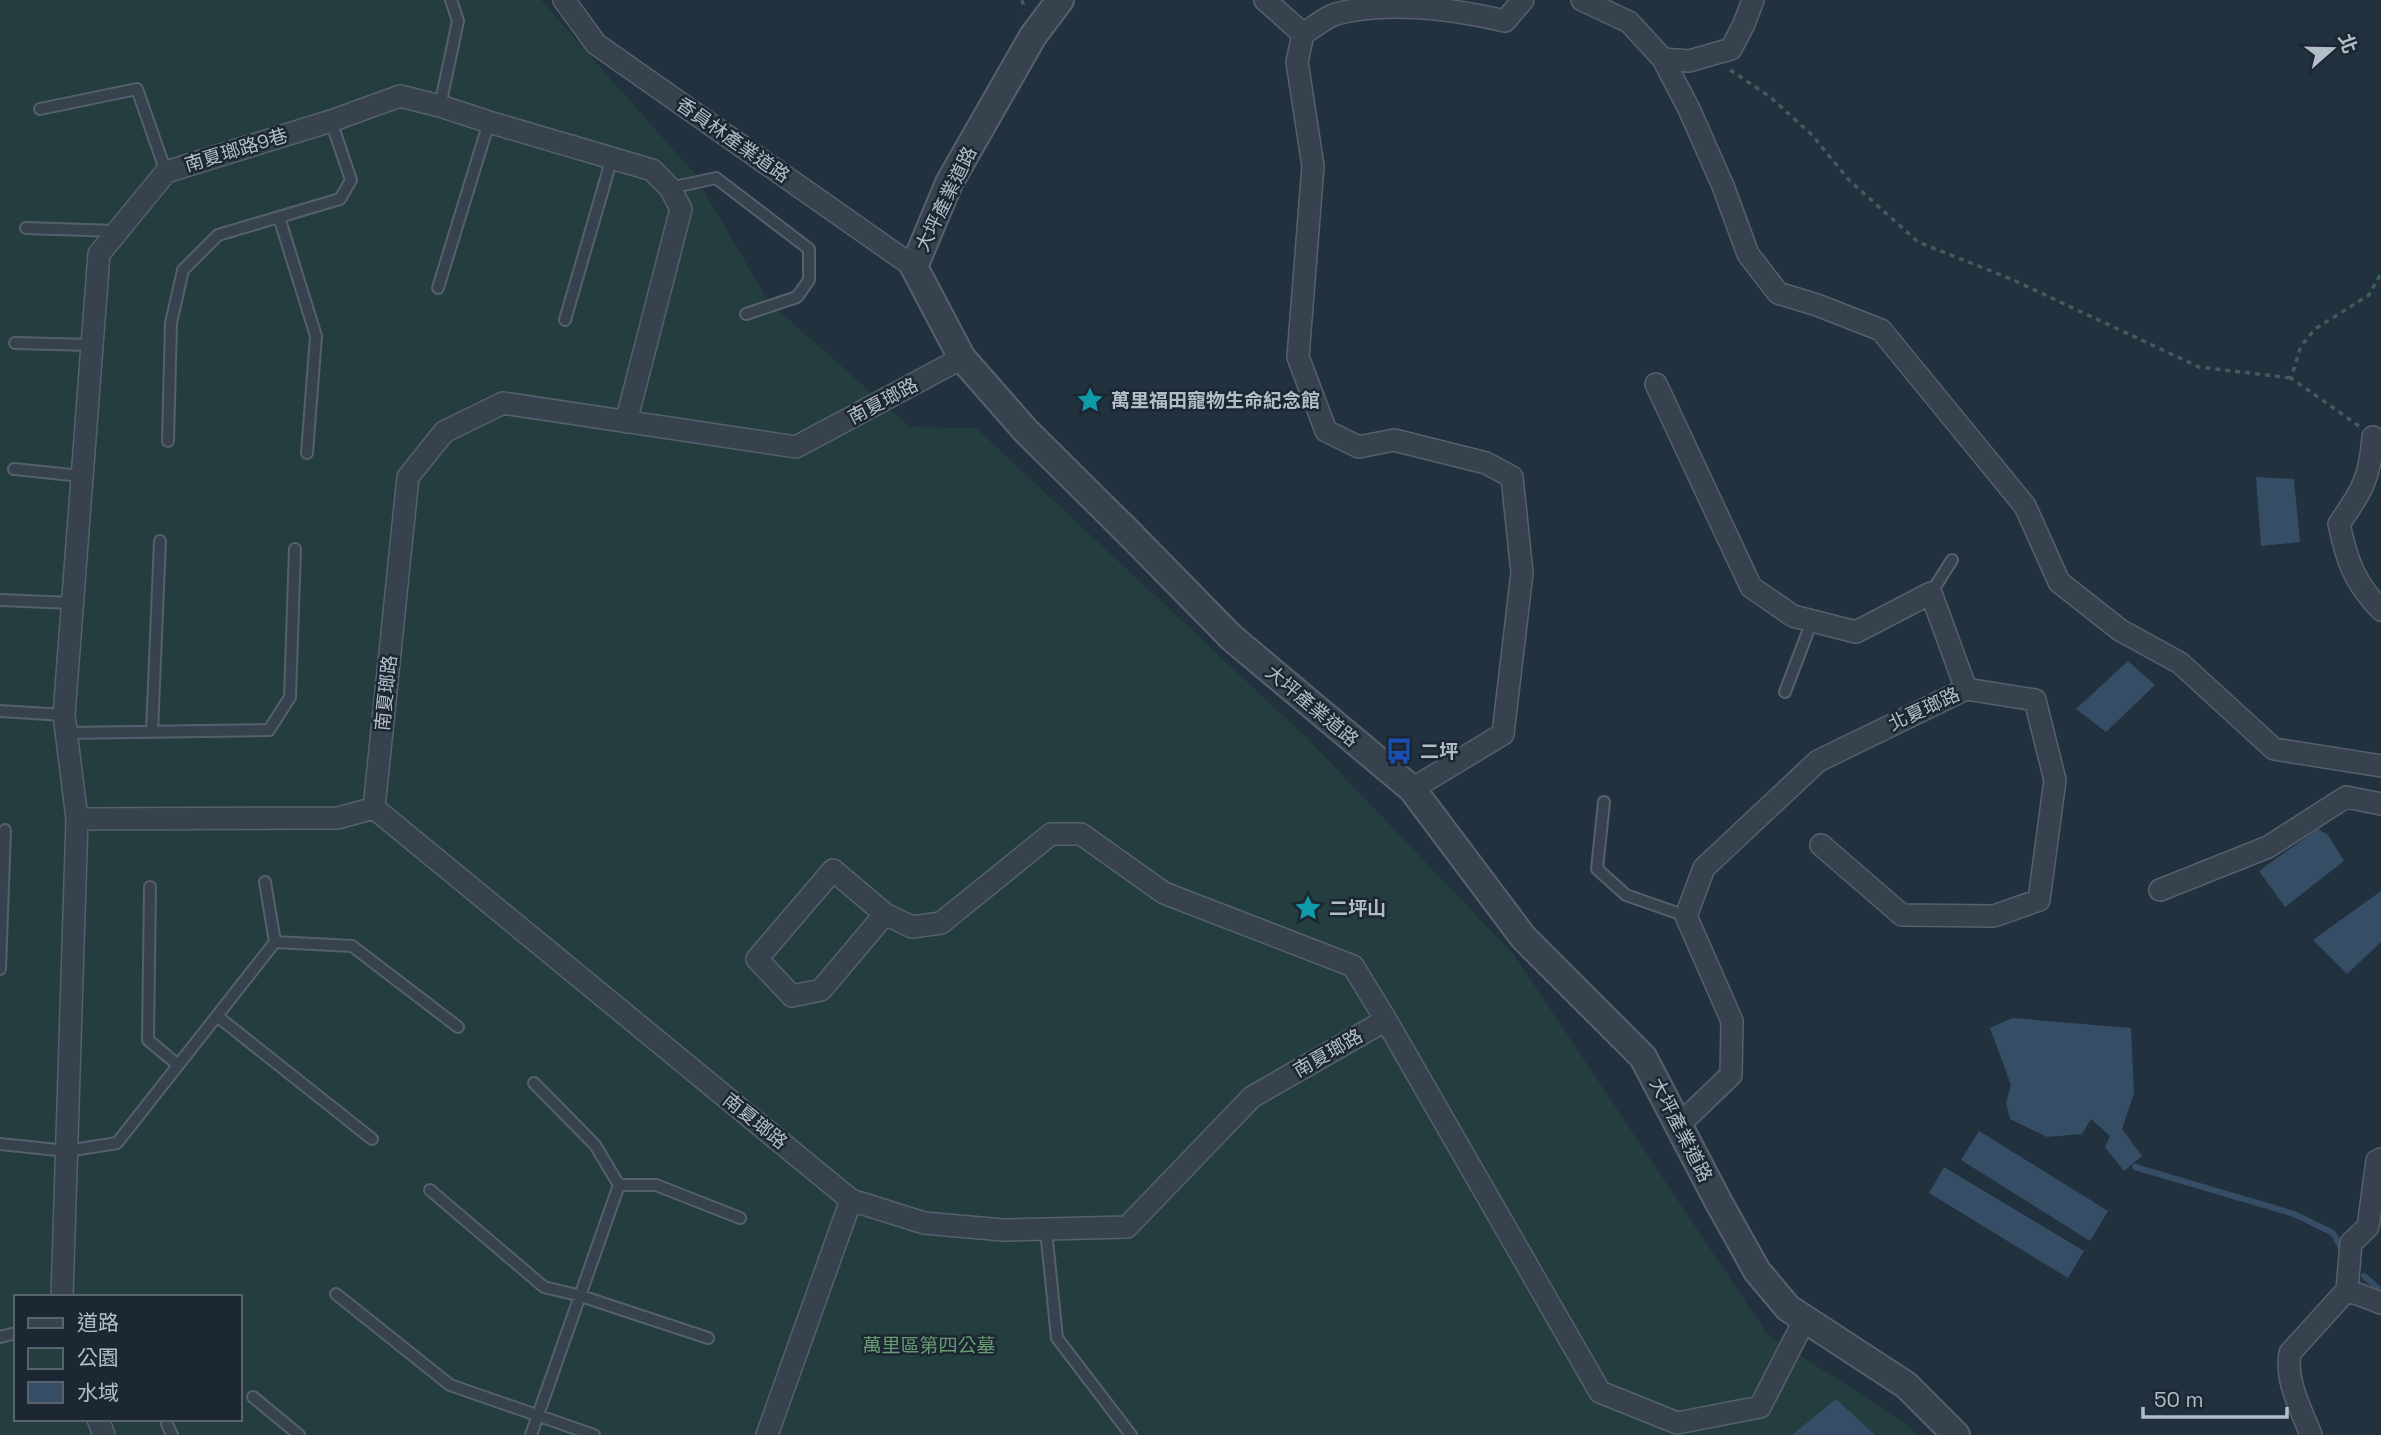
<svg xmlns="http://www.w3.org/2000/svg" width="2381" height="1435" font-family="'Space Grotesk','Noto Sans TC',sans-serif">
<rect width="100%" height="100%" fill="#22313e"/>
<path fill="#243e3f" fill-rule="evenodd" d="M0 0H541L693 172 768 301 910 427 976 428 1306 737 1514 955 1767 1334 1910 1426 1917 1435H0ZM16 1297H240V1419H16Z"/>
<path fill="#354e65" d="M2256 477 2294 479 2300 542 2261 546Z
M2128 661 2155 685 2106 732 2076 709Z
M2318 829 2328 835 2344 861 2285 907 2259 871Z
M2381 891V942L2347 974 2313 940Z
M2012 1018 2131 1028 2134 1093 2122 1129 2142 1156 2124 1171 2105 1147 2110 1136 2091 1119 2082 1134 2047 1137 2010 1119 2006 1103 2011 1085 1990 1028Z
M1979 1131 2108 1211 2090 1241 1961 1160Z
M1944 1167 2084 1251 2068 1278 1929 1193Z
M1836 1399 1875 1435H1792Z"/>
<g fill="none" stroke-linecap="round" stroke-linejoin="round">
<path stroke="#354e65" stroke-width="6" d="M2135 1167 2294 1214 2333 1233 2344 1253
M2364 1276 2381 1291"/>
<g stroke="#55606c" stroke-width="14">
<path id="service" d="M440 106 458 21 451 0
M40 109 137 89 166 172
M670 188 716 178 809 249V280L797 297 746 314
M279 217 316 336 307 453
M26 228 116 231
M438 288 489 122
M565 320 612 158
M15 343 91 345
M168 441 171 323 183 270 218 235 340 199 351 180 331 121
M14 469 81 476
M1931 593 1952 560
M0 600 72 603
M1785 692 1812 621
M0 711 64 715
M152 731 160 541
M66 733 269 730 290 697 295 549
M1604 802 1597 869 1626 895 1686 916
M265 882 275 942
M150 887 148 1040 178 1065
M0 969 5 830
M217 1016 372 1139
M0 1144 67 1151 117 1143 275 942 352 946 458 1027
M619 1185H656L740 1218
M430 1190 544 1287 581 1296 708 1338
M1046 1230 1057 1338 1131 1435
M336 1294 450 1385 594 1435
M0 1337 16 1333
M253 1397 299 1435
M167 1424 172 1435
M531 1435 619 1185 595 1145 534 1083"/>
</g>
<g stroke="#55606c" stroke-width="24">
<path id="minor" d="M564 0 596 44 914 267
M1265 0 1303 34C1313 28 1324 18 1336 14 1387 0 1454 9 1505 21L1523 0
M1582 0 1629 22 1663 59 1689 61 1731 49 1744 24 1753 0
M1303 34 1297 62 1313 166 1298 357 1326 431 1359 447 1394 440 1486 463 1512 477 1522 573 1503 734 1412 789
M1663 59 1689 109 1723 186 1748 254 1778 293 1817 305 1881 330 2025 506 2059 582 2120 630 2180 663 2274 749 2381 766
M962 358 796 447 503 403 444 432 408 477 374 808 851 1200 924 1223 1003 1230 1127 1227 1252 1097 1386 1020 1600 1392 1677 1423 1760 1407 1805 1319
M1656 384 1751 587 1793 616 1856 632 1931 593 1966 689
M2373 437C2370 478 2362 491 2339 524 2347 561 2354 582 2381 610
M77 819 64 715 99 254 166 172 331 121 400 96 440 106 489 122 652 170 670 188 681 209 626 422
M2160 890 2268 847 2346 797 2381 804
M885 914 833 870 757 959 792 996 821 990 885 914 912 927 941 923 1051 834H1081L1164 893 1353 966 1386 1020
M1679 1125 1731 1075 1732 1021 1686 916 1704 868 1818 761 1966 689 2035 700 2055 780 2039 900 1994 916 1902 915 1821 845
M2381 1159 2377 1161 2368 1227 2351 1243 2347 1290 2381 1303
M62 1297 77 819 338 818 374 808
M98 1419 104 1435
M767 1435 851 1200
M2311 1435C2301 1409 2285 1381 2290 1353L2347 1290"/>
</g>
<g stroke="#55606c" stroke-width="30">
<path id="tertiary" d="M1060 0 1033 36 949 183 914 267 962 358 1026 431 1127 531 1232 638 1412 789 1523 937 1643 1057 1718 1201 1757 1271 1788 1308 1906 1385 1956 1435"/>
</g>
<path stroke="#425b5b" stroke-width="3.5" stroke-dasharray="5 5" stroke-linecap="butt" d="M1022 0 1025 10
M1730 70 1769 96 1811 134 1849 180 1918 242 2011 279 2199 367 2291 378
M2359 426 2291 378 2301 346 2315 329 2369 295 2381 273"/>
<use href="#service" stroke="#37424e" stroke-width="10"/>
<use href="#minor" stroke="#37424e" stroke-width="21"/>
<use href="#tertiary" stroke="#37424e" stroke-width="26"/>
</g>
<defs>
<g id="sight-bare" transform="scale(2.1)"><path d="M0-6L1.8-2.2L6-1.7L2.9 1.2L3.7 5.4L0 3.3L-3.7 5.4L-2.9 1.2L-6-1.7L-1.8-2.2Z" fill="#0f9aa8" stroke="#1c2733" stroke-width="2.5" paint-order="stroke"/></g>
<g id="bus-bare" transform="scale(2.1)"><path d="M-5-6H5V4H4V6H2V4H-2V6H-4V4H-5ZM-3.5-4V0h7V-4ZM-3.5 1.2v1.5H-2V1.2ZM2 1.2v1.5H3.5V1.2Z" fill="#1a4fb4" stroke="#1c2733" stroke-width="2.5" paint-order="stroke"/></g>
</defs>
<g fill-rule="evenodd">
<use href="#sight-bare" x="1090" y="400"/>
<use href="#bus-bare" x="1399" y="751"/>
<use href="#sight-bare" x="1308" y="908"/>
</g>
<g text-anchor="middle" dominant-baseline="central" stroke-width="5" stroke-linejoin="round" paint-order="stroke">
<g font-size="19" fill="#b2bdc9" stroke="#1c2733">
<text transform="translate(733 140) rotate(35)">香員林產業道路</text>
<text transform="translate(236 150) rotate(-17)">南夏瑯路9巷</text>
<text transform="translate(946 199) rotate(-64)">大坪產業道路</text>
<text transform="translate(883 401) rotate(-28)">南夏瑯路</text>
<text transform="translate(386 693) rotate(-84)">南夏瑯路</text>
<text transform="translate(1312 706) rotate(40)">大坪產業道路</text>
<text transform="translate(1924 709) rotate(-25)">北夏瑯路</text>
<text transform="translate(1328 1053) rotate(-30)">南夏瑯路</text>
<text transform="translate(755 1121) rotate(39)">南夏瑯路</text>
<text transform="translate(1681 1130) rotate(63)">大坪產業道路</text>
</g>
<g font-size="19" font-weight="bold" fill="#b2bdc9" stroke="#1c2733" text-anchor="start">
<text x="1111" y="400">萬里福田寵物生命紀念館</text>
<text x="1420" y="751">二坪</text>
<text x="1329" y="908">二坪山</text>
</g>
<g font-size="19" fill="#689b6f" stroke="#1c2733">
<text x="929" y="1345">萬里區第四公墓</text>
</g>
</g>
<rect x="14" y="1295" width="228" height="126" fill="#1c2733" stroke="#58636f" stroke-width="2"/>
<rect x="28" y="1318" width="35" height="10" fill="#37424e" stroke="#58636f" stroke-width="2"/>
<text x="77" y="1330" font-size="21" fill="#b2bdc9">道路</text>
<rect x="28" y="1348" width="35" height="21" fill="#243e3f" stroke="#58636f" stroke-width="2"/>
<text x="77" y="1365" font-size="21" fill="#b2bdc9">公園</text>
<rect x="28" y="1382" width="35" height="21" fill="#354e65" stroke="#58636f" stroke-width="2"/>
<text x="77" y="1400" font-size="21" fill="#b2bdc9">水域</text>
<g transform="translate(2332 49) rotate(70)" stroke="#1c2733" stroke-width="5" paint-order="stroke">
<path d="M0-5L12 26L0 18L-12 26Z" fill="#b2bdc9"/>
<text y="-10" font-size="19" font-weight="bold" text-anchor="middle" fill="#b2bdc9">北</text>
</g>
<path d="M2143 1407v10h144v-10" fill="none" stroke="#b2bdc9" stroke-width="3.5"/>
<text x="2154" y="1407" font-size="21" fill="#b2bdc9" stroke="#1c2733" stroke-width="5" paint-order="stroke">50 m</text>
</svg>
